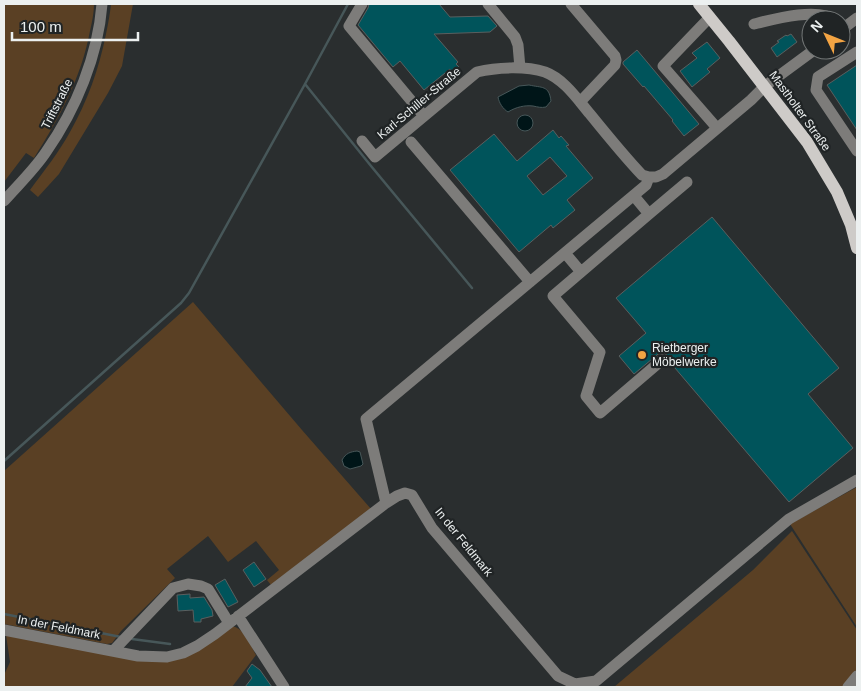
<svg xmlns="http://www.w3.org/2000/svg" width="861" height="691" font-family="Arial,sans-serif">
<rect width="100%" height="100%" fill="#2a2e2f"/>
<path fill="#5a4024" d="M4 4H94C94 13 92 22 90 31 81 78 60 117 34 158L26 153 4 182Z
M111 4H133L122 66 108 93 59 174 38 197 30 190C44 171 59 152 70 132 87 102 99 69 106 34 108 24 110 14 111 4Z
M193 302 302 430 371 509 271 585 267 580 279 570 256 541 228 562 208 536 167 569 175 578 121 631 112 643 107 644 4 624V471Z
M857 487V627L790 524Z
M792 531 857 630V669L843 687H614L753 570Z
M231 626C245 628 250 644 256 655L232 687H4V675L10 662 6 635 166 662Z"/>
<path fill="#001518" stroke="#475759" d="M529 85C542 88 549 85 551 101L546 107C541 108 538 107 533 106 525 105 516 107 508 112 503 109 499 103 498 97L519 86Z
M517 123a8 8 0 1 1 16 0a8 8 0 1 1-16 0Z
M357 451 360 452 363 464 361 466 350 469 344 466 342 460C346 453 350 452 357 451Z"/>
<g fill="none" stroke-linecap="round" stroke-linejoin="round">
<path stroke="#475759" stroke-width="2.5" d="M305 84 371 166 472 288
M4 461 181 303 189 293 305 84 348 4
M4 614 121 637
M132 639 170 644"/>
</g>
<path fill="#00545b" stroke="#5a5f5f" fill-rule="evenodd" d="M369 4H439L450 17 488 16 497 26 490 32 434 34 458 62 456 64 459 67 453 73 450 69 424 90 400 61 393 67 358 25 368 8Z
M791 34 797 42 777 57 771 48 779 42 777 41 786 35 787 36Z
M707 42 720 58 707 69 710 72 692 87 680 71 697 58 692 53Z
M637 50 699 124 684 136 672 121 673 120 644 86 643 87 623 64V62Z
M857 65V130L827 85Z
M553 130 559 138 561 136 569 145 566 146 593 178 567 200 575 210 553 228 551 225 519 252 450 170 494 134 517 161ZM550 157 567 176 543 195 527 176Z
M712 217 839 368 808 394 853 448 789 502 669 361 667 355 664 353 658 354 634 374 619 356 646 333 616 298Z
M254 562 266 579 254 587 243 570Z
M225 579 238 602 228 607 215 585Z
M190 594V598L204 597 212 610 213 616 201 619V622H194L193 610 178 611 177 595Z
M252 664 260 670 272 687H245L252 678 247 671Z"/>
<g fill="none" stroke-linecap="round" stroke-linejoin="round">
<path stroke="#7d7c7a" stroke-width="11" d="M362 4 349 26 424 116
M488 4 515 37 518 45 520 68
M571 4 615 56 616 60 615 65 580 102
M710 17 663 66 717 128
M754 24C774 19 818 7 835 20
M841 30 857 18
M857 52 818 77 816 90 857 151
M362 141 375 157 477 72C497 67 526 66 545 72 564 79 578 100 590 114 607 135 624 156 642 175L649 177H656L663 174 751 100 765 86 814 50
M411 142 530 282
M634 196 649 214 553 296 600 352 586 396 600 413 662 360
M4 201C18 185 34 170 46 152 76 109 98 56 102 4
M649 214 687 182
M565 253 581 272
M386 503 366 419 646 185 649 177
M238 616 284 687
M4 630 138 656 167 657 183 653 197 646 215 634 386 503 397 496 405 493 412 495 432 528 558 676 575 684 596 681 789 519 857 480
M113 651 173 588 188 584 201 586 208 589 229 623
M848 687 857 676"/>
<path stroke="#cecbc8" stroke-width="12" d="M699 4 729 41 807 142 837 192 851 225 857 248"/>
</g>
<circle fill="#f3a443" stroke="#202425" stroke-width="2" cx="642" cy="355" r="5"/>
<g text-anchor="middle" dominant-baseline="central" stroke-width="4.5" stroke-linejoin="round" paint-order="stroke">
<g font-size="12" fill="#ecf0f0" stroke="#202425">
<text transform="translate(419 103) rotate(-40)">Karl-Schiller-Straße</text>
<text transform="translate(57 104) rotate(-63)">Triftstraße</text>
<text transform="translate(800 111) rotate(54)">Mastholter Straße</text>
<text transform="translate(464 542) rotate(51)">In der Feldmark</text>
<text transform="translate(59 627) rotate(11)">In der Feldmark</text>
</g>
<g font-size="12" fill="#ecf0f0" stroke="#202425" text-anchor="start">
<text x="652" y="348">Rietberger<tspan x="652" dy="14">Möbelwerke</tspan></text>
</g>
</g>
<rect width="861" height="691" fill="none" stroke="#ecf0f0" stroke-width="10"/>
<g transform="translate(826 35) rotate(313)"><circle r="24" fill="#202425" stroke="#727676"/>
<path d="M0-4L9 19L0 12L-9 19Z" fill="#f3a443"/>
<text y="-8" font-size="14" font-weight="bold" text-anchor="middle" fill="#ecf0f0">N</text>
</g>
<path d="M12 32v8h126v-8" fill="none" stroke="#ecf0f0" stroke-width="2.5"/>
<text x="20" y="32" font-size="15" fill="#ecf0f0" stroke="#202425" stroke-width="4" paint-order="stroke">100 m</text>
</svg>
